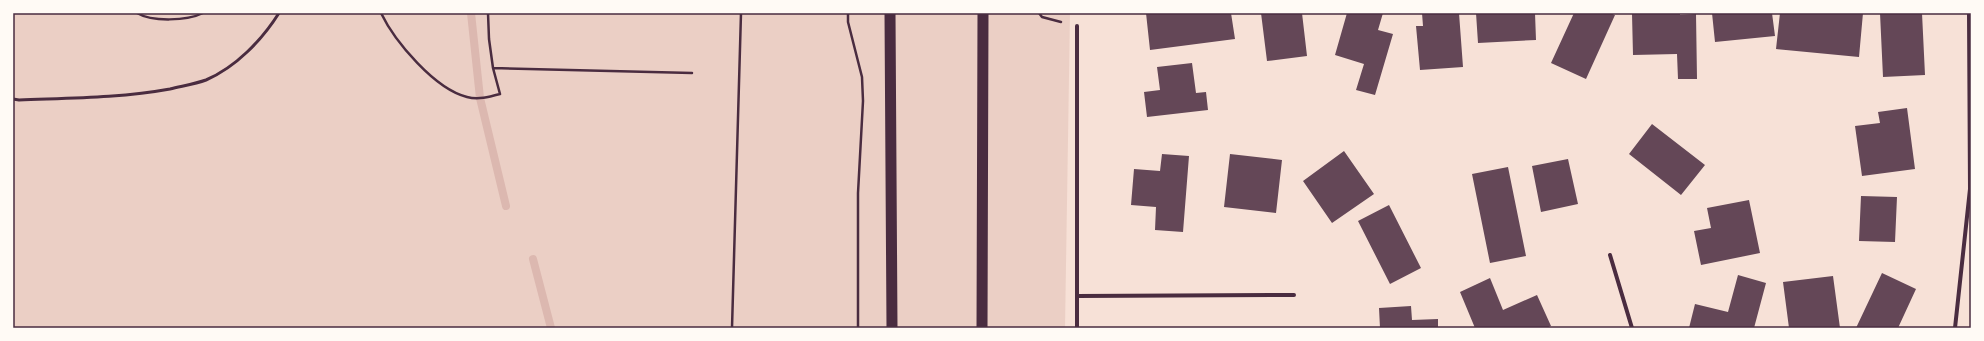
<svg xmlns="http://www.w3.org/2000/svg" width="1984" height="341" font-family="Signika,sans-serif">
<rect width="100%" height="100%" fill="#f7e1d7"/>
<path fill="#ebcfc5" d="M13 13H1070L1065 328H13Z"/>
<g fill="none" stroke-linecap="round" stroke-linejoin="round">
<path stroke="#dcb8b0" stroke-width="8" d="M471 13 480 98 506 206
M533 259 551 328"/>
</g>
<path fill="#644757" d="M1146 13H1231L1235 39 1150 50Z
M1261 13H1302L1307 56 1267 61Z
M1347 13H1383L1378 30 1393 34 1375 95 1356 90 1364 64 1335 55Z
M1422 13H1459L1463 67 1420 70 1416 26H1423Z
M1476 13H1535L1536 40 1478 43Z
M1574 13H1610L1615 15 1586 79 1551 63Z
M1680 13V15L1696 14 1697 79H1678L1677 54 1633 55 1632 14Z
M1712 13H1772L1775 36 1715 42Z
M1780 13H1863L1859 57 1776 49Z
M1880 13H1922L1925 75 1883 77Z
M1192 63 1196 93 1206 92 1208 110 1147 117 1144 92 1160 90 1157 67Z
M1907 108 1915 169 1862 176 1855 126 1880 123 1878 112Z
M1652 124 1705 165 1681 195 1629 154Z
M1344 151 1374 194 1332 223 1303 181Z
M1162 154 1189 156 1183 232 1155 230 1156 207 1131 205 1134 169 1160 171Z
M1230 154 1282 160 1276 213 1224 207Z
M1568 159 1578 204 1541 212 1532 166Z
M1508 167 1526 256 1490 263 1472 174Z
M1861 196 1897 197 1895 242 1859 241Z
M1749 200 1760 253 1701 265 1694 231 1711 228 1707 208Z
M1389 205 1421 268 1390 284 1358 221Z
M1882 273 1916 289 1898 328H1856Z
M1738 275 1766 283 1754 328H1689L1695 304 1728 312Z
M1833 276 1840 328H1789L1783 282Z
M1490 278 1503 310 1537 295 1551 326 1546 328H1475L1460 292Z
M1411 306 1412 320 1438 319V328H1380L1379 308Z"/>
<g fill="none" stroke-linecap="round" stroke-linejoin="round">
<path stroke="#4a2c40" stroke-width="2.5" d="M137 13C152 22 187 21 203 13
M381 13C395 42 435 89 467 97 478 100 489 97 500 94L493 68 692 73
M488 13 489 39 493 68
M848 13V22L862 77 863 101 858 193V328
M1039 13 1042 17 1061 22
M732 328 741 13"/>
<path stroke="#4a2c40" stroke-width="3" d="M13 99 19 100C69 98 121 98 170 89 182 86 195 84 206 80 236 67 262 40 279 13"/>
<path stroke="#4a2c40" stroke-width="4" d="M1610 255 1632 328
M1077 296 1294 295
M1077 328V26
M1955 328 1970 189 1969 13"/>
<path stroke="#4a2c40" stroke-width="11" d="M890 13 892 328
M982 328 983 13"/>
</g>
<rect width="1984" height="341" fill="none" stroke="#fffaf5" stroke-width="28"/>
<rect x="14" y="14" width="1956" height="313" fill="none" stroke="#4a2c40" stroke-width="1.5"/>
</svg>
